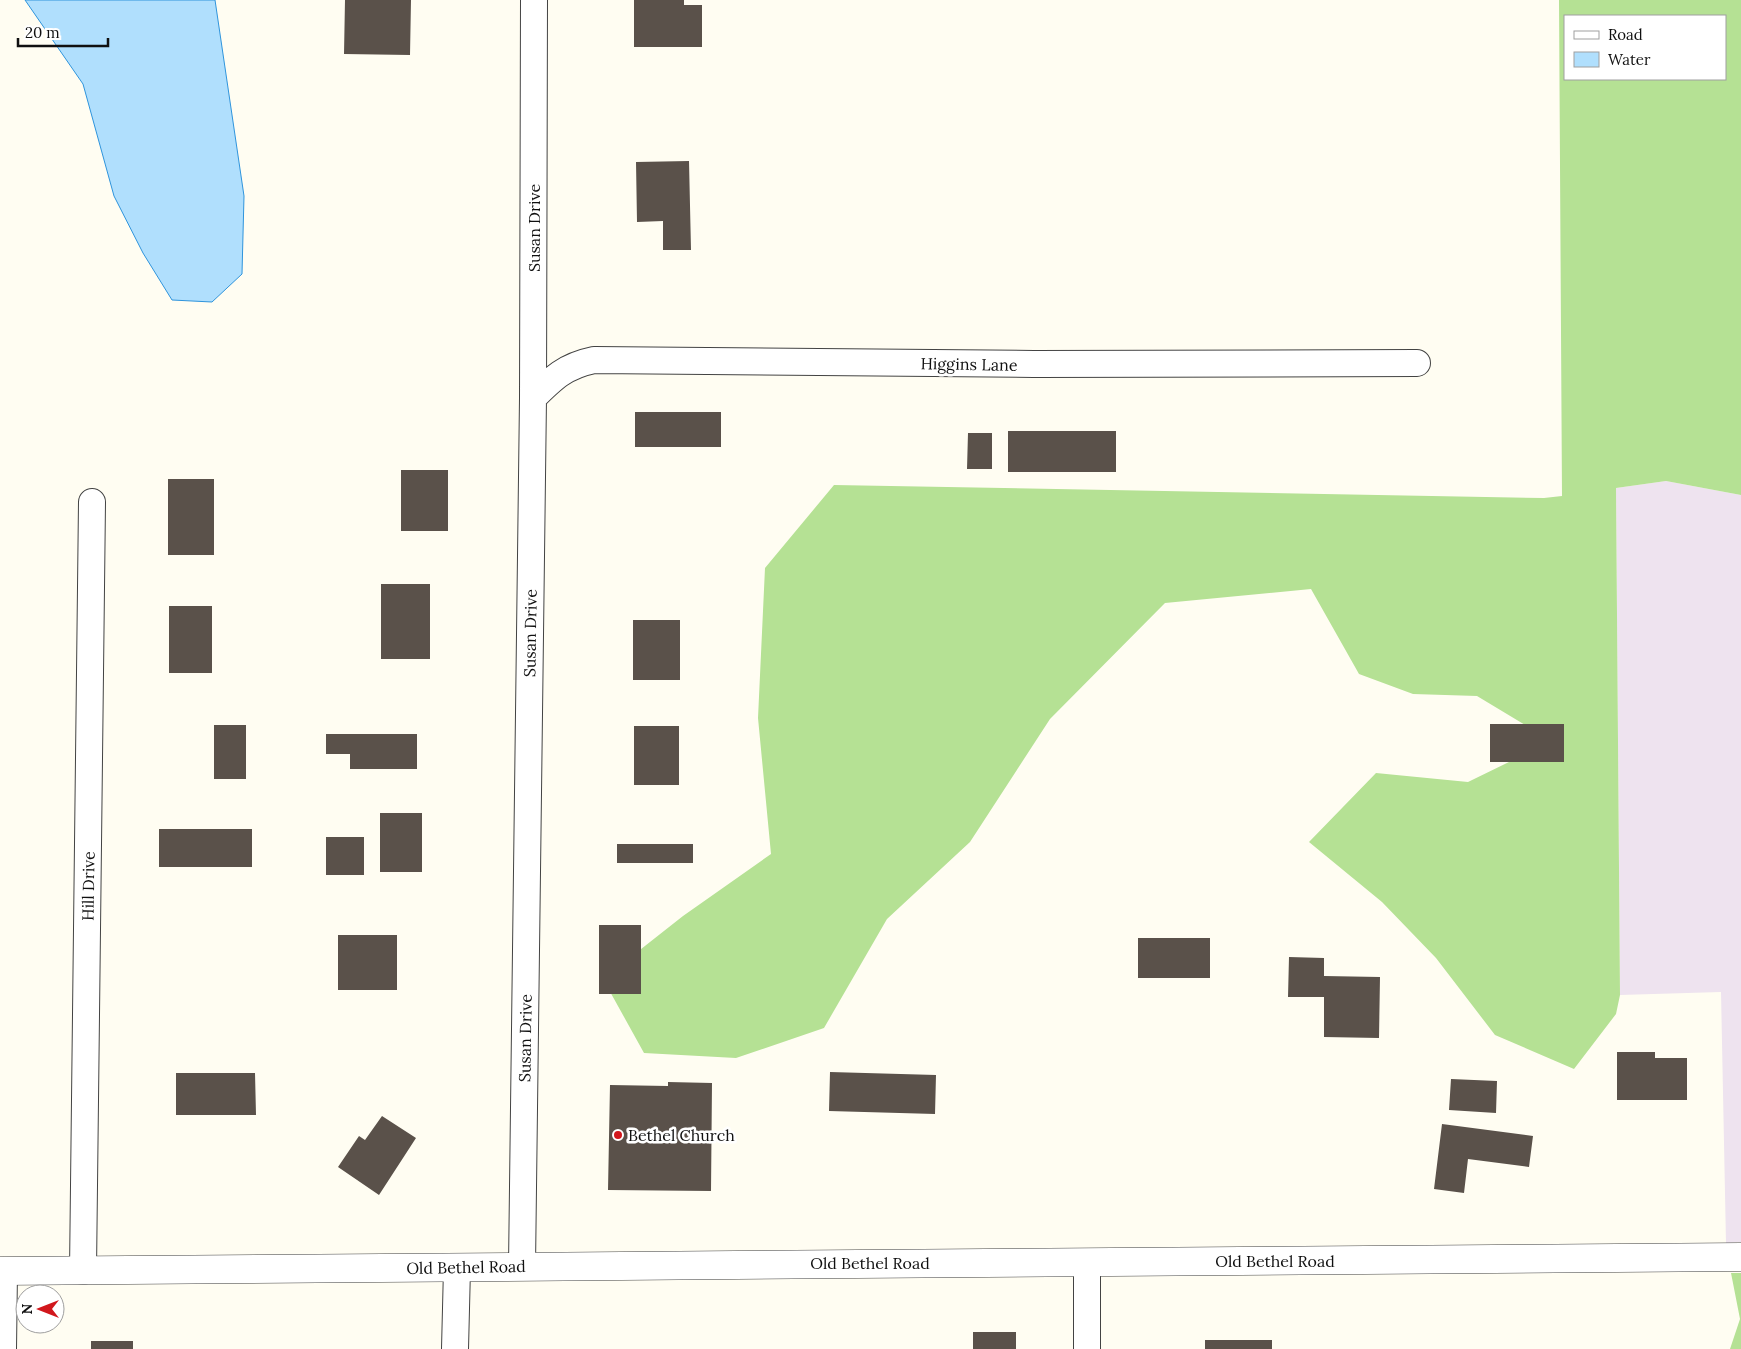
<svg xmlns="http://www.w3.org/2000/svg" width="1741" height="1349" font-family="Lora,serif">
<rect width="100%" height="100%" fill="#fffdf2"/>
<path fill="#eee3ef" d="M1666 481 1741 495V1242L1726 1243 1721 992 1620 995 1616 488Z"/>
<path fill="#b5e194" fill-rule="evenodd" d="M1559 0H1741V495L1666 481 1616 488 1620 995 1616 1014 1574 1069 1495 1035 1436 958 1382 902 1309 842 1376 773 1468 782 1552 741 1477 696 1413 694 1359 674 1311 589 1165 603 1050 719 970 842 887 919 824 1028 736 1058 644 1053 603 979 683 916 771 854 758 718 765 568 834 485 1544 498 1562 496ZM1565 16H1725V79H1565Z
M1731 1273H1741V1349H1730L1740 1319Z"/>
<path fill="#b0dffd" stroke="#2f94dc" d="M25 0H215L244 196 242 274 212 302 172 300 143 253 114 196 83 84Z"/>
<path fill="#5a514a" d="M345 0H411L410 55 344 54Z
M634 0H684V5H702V47H634Z
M689 161 691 250H663V221L637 222 636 162Z
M635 412H721V447H635Z
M1008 431H1116V472H1008Z
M968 433H992V469H967Z
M401 470H448V531H401Z
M168 479H214V555H168Z
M381 584H430V659H381Z
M169 606H212V673H169Z
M633 620H680V680H633Z
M1490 724H1564V762H1490Z
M214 725H246V779H214Z
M634 726H679V785H634Z
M326 734H417V769H350V754H326Z
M380 813H422V872H380Z
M159 829H252V867H159Z
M326 837H364V875H326Z
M617 844H693V863H617Z
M599 925H641V994H599Z
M338 935H397V990H338Z
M1138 938H1210V978H1138Z
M1289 957 1324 958V976L1380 977 1379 1038 1324 1037V997H1288Z
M1617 1052H1655V1058H1687V1100H1617Z
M830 1072 936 1075 935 1114 829 1111Z
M176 1073H255L256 1115H176Z
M1451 1079 1497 1081 1496 1113 1449 1110Z
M668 1082 712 1083 711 1191 608 1190 610 1085 668 1086Z
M382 1116 416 1138 379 1195 338 1167 359 1136 365 1140Z
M1442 1124 1533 1136 1529 1167 1468 1159 1464 1193 1434 1189Z
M973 1332H1016V1349H973Z
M1205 1340H1272V1349H1205Z
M91 1341H133V1349H91Z"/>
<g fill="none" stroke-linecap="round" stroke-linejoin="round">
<g stroke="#434343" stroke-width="28">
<path id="minor" d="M533 398C553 378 565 366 594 360L1034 364 1417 363
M1087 1262V1349
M522 1266 533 398 534 0
M83 1271 92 502
M3 1349 4 1271
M455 1349 457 1268"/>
</g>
<g stroke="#434343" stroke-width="29">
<path id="tertiary" d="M0 1271 1741 1257"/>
</g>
<use href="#minor" stroke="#fff" stroke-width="26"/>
<use href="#tertiary" stroke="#fff" stroke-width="28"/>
</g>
<circle fill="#d1171c" stroke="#fff" stroke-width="2" cx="618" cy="1135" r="5"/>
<g text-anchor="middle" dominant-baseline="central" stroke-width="5" stroke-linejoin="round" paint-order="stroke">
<g font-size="16" fill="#101010" stroke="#fff">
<text transform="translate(534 228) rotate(-90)">Susan Drive</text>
<text transform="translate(969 364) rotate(1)">Higgins Lane</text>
<text transform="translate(530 633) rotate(-89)">Susan Drive</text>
<text transform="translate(88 886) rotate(-89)">Hill Drive</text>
<text transform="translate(525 1038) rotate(-89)">Susan Drive</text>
<text x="1275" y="1261">Old Bethel Road</text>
<text x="870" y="1263">Old Bethel Road</text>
<text transform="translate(466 1267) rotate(-1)">Old Bethel Road</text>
</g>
<g font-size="16" fill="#101010" stroke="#fff" text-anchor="start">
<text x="628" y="1135">Bethel Church</text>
</g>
</g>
<rect x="1564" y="15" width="162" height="65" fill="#ffffff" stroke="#9f9f9f"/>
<rect x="1574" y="31" width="25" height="8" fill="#ffffff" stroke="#9f9f9f"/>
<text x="1608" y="40" font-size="15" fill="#101010">Road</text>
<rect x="1574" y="52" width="25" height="15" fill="#b0dffd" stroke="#9f9f9f"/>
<text x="1608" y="65" font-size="15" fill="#101010">Water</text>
<g transform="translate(40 1309) rotate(270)"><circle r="24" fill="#ffffff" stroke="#9f9f9f"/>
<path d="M0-4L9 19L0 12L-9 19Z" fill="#d1171c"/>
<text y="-8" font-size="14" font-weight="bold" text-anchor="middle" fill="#101010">N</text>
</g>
<path d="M18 38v8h90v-8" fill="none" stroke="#101010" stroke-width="2.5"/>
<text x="25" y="38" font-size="15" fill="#101010" stroke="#ffffff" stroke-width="4" paint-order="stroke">20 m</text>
</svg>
